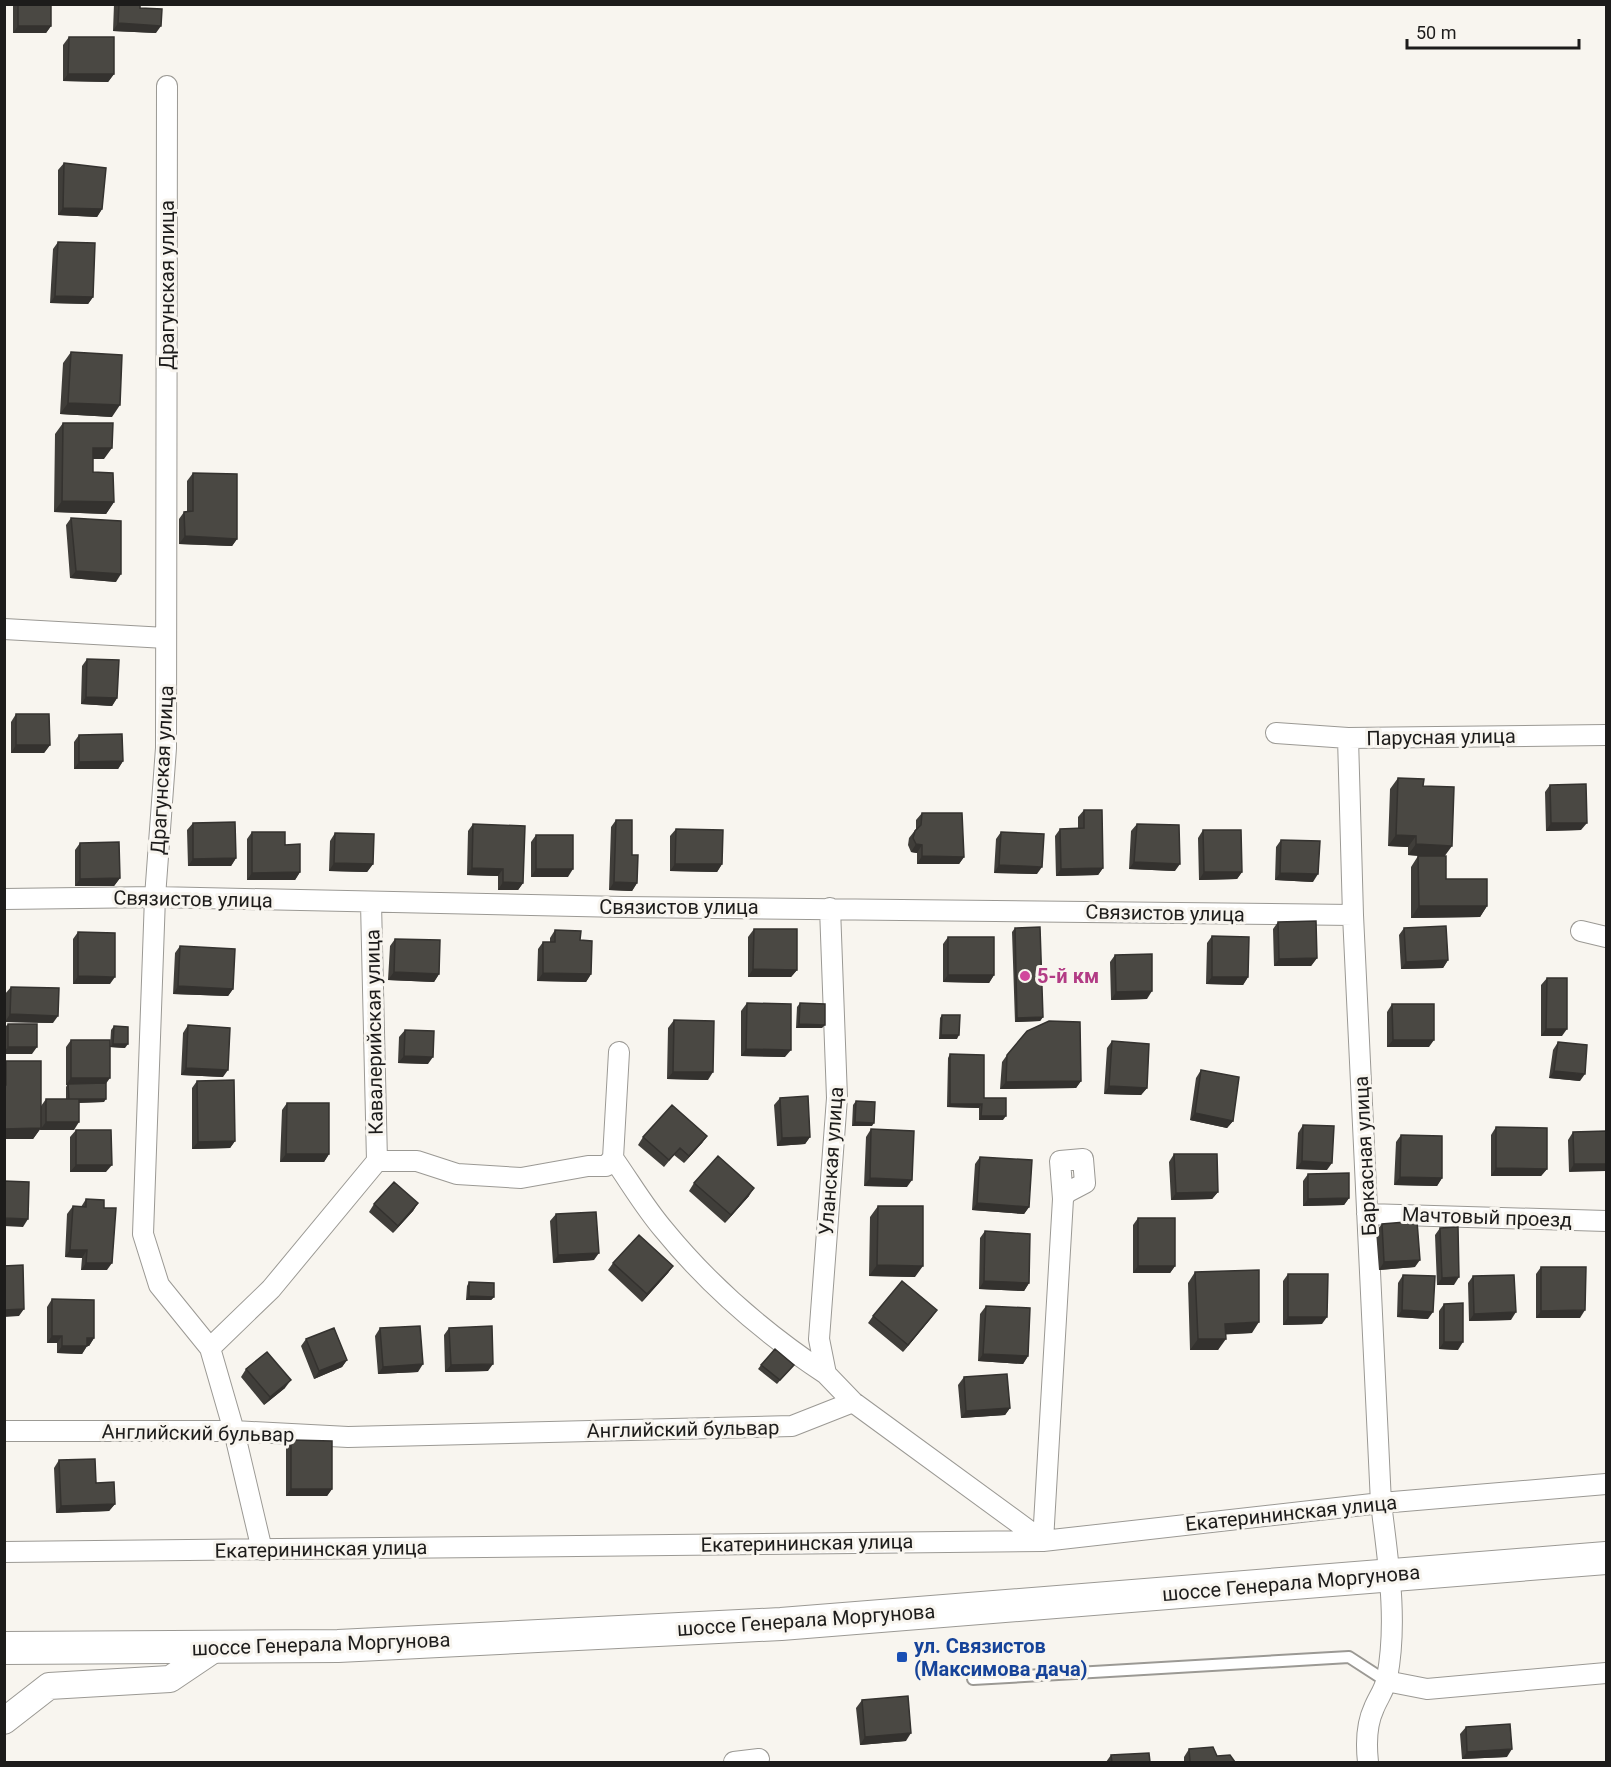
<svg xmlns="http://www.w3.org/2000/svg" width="1611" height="1767" font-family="Roboto,sans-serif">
<rect width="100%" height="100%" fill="#f8f5ef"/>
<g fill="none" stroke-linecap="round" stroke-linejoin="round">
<g stroke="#9b9994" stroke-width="14">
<path id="service" d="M973 1679 1349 1657 1386 1681"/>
</g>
<g stroke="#9b9994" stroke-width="22">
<path id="minor" d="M167 86 166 748 155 897 143 1234 159 1285 210 1348 234 1431 262 1550
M4 629 166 638
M1276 733 1348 738 1606 735
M1348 738 1353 915 1381 1503C1388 1561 1398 1620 1387 1678 1385 1689 1378 1698 1374 1708 1366 1725 1366 1744 1368 1762
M4 899 155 897 623 907 1353 915
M371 903 377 1161
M830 908 837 1098 819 1339 826 1374 853 1402 1043 1541
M1581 931 1606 937
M613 1158 619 1052
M1367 1214 1606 1221
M210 1348 271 1289 377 1161H417L457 1174 521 1178 588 1166H606L613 1158C630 1182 645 1208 664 1230 709 1285 767 1335 826 1374
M4 1431H234L348 1437 792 1426 853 1402
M1043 1541 1063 1199 1060 1161 1083 1159 1085 1183 1066 1193 1063 1199
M4 1552 1043 1541 1381 1503 1606 1484
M1386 1681 1427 1689 1606 1673
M734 1762 759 1759"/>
</g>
<g stroke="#9b9994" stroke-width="28">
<path id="tertiary" d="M4 1721 49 1686 170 1679 216 1648"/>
</g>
<g stroke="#9b9994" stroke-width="34">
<path id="primary" d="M4 1648 338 1646 781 1624 1606 1558"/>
</g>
<use href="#service" stroke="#fff" stroke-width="10"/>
<use href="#minor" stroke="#fff" stroke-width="20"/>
<use href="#tertiary" stroke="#fff" stroke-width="26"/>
<use href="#primary" stroke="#fff" stroke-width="32"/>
</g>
<path fill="#403e3a" d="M13 4H51V26L46 33H13Z
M114 4H140V8L156 33 113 31Z
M69 37 114 74 108 82 63 81V45Z
M64 163 102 209 97 217 58 215V170Z
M58 242 93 297 88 304 50 303 53 249Z
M71 352 112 417 60 414 63 363Z
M63 423 104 459H93V472L114 502 106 514 54 512 55 434Z
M193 473 237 539 232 546 179 544V519L184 512H187V481Z
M71 518 116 582 70 578 66 525Z
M87 659 117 698 112 706 81 704 82 666Z
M16 714 50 745 44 753H11V722Z
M79 735 123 761 118 769H74V742Z
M1398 778 1423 786 1445 856 1446 879 1487 906 1480 917 1411 918V867L1418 856 1408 855V847L1388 846 1390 789Z
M1550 785 1581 830 1546 831 1545 792Z
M1084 810 1103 868 1098 875 1056 876 1055 836 1060 829 1078 828V817Z
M922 813 964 857 959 864H917V853L911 852 908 845 909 838 916 829V820Z
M616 820 632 855 637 883 632 891 609 890 611 827Z
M193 823 236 858 231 866H188L187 830Z
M473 824 523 883 518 890H498V876L467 875 468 831Z
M1137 824 1175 871 1129 869 1131 831Z
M676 829 722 864 717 872 670 871V836Z
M1203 830 1242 872 1237 879 1199 880 1198 838Z
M252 832 285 845 300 872 295 880H247V839Z
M1001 832 1037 874 994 873 996 839Z
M335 833 373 864 367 872 329 871 330 841Z
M536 835 568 877H531V842Z
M1281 840 1313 882 1275 880 1276 847Z
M80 843 120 878 114 886H75V850Z
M1278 922 1317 958 1311 966H1274L1273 929Z
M1015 928 1043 1017 1040 1021 1015 1022 1012 932Z
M1404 928 1448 960 1443 968 1401 969 1399 935Z
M754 929 797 970 791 977H748V937Z
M555 930 591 974 586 982 537 981 538 949 543 942H550V938Z
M78 932 110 984H73V939Z
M1212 936 1248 977 1243 985 1206 984 1207 943Z
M948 937 994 975 989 983 943 982V944Z
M395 939 439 974 434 982 388 980 390 946Z
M180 946 233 989 228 996 173 994 175 953Z
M1115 955 1147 999 1111 1000 1110 962Z
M1547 978 1562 1036H1541V985Z
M11 987 53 1023 5 1022V994Z
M747 1003 785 1057 741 1056V1011Z
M800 1003 822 1028H796L797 1007Z
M1392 1004 1429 1047H1387V1012Z
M942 1015 957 1039H939L940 1018Z
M674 1020 708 1080 667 1079 668 1028Z
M8 1024 32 1054H4V1028Z
M188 1025 223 1077 181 1075 183 1033Z
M114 1026 125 1048 110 1047 111 1030Z
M405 1030 428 1064 398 1063 399 1037Z
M71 1040 106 1084 104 1102 79 1103 74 1130H40V1129L33 1139H4V1063L6 1061 41 1106 46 1099H66V1087L67 1085H66V1047Z
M1112 1041 1147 1088 1141 1095 1104 1094 1107 1048Z
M1558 1042 1580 1081 1549 1078 1553 1050Z
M950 1054 984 1098 1003 1120H979V1108L947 1107 948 1058Z
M1007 1055 1081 1081 1076 1088 1000 1089 1002 1062Z
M1201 1070 1233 1121 1227 1128 1190 1120 1196 1078Z
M197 1081 235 1141 230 1148 192 1149V1088Z
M780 1098 810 1137 805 1144 777 1146 774 1105Z
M856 1101 872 1126H852L853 1105Z
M287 1103 329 1154 324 1162H280L282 1110Z
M1303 1125 1327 1170 1296 1169 1298 1133Z
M1496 1127 1547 1169 1541 1176H1491V1135Z
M871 1129 907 1187 864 1186 866 1137Z
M76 1130 106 1172H70V1137Z
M1606 1131 1569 1172 1568 1140 1573 1132Z
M1401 1135 1442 1178 1437 1186 1394 1185 1396 1142Z
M707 1136 702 1143 684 1163 674 1155 664 1167 638 1145 643 1137Z
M1174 1154 1218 1192 1212 1199 1171 1200 1169 1162Z
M980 1157 1029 1207 1024 1214 972 1210 975 1164Z
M1308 1174 1349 1198 1344 1205 1303 1206V1181Z
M694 1183 749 1196 725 1223 689 1191Z
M86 1199 107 1270H81L82 1258 65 1257 67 1214 73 1206 81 1207Z
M418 1203 413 1211 393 1233 369 1212 374 1204Z
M878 1206 915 1277 869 1276 870 1217Z
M556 1214 594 1260 553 1263 550 1221Z
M1138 1218 1175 1266 1170 1273H1133V1225Z
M1382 1224 1415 1267 1379 1270 1376 1231Z
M1440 1228 1454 1285H1437L1435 1235Z
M985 1231 1029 1283 1024 1291 979 1289 980 1238Z
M613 1263 673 1266 668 1273 642 1302 608 1270Z
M1541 1267 1580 1318H1536V1274Z
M1195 1272 1252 1333 1225 1334 1218 1350H1190L1188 1283Z
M1288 1274 1322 1324 1283 1325V1281Z
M1403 1275 1428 1319 1397 1317 1398 1283Z
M1473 1276 1511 1320 1469 1321 1468 1283Z
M469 1282 494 1297 491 1300H466L467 1286Z
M52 1299 94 1338 89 1346H87L82 1354 57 1353V1343H47V1307Z
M1444 1304 1458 1350 1439 1349V1311Z
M986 1306 1028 1356 1023 1364 978 1361 980 1314Z
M873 1316 932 1317 903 1352 868 1323Z
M380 1328 418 1372 378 1374 375 1336Z
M449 1328 488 1371 445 1372 444 1335Z
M306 1339 347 1360 342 1367 314 1379 301 1346Z
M761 1365 791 1368 777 1384 758 1369Z
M246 1369 285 1388 264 1405 241 1377Z
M964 1377 1010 1408 1005 1415 961 1418 958 1385Z
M291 1440 332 1489 327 1496H286V1448Z
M59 1460 96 1483 115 1504 109 1511 56 1513 54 1468Z
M862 1700 906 1741 860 1745 856 1708Z
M1466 1727 1507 1757 1462 1759 1460 1734Z
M1189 1749 1217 1756 1235 1762H1184V1757Z
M1111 1755 1150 1762H1106Z"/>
<path fill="#34322f" d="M118 23 161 26 156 33 113 31Z
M18 26H51L46 33H13Z
M68 74H114L108 82 63 81Z
M63 208 102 209 97 217 58 215Z
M55 296 93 297 88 304 50 303Z
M68 403 120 405 112 417 60 414Z
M93 448H112L104 459H85Z
M62 501 114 502 106 514 54 512Z
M185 536 237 539 232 546 179 544Z
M76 571 121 574 116 582 70 578Z
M86 697 117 698 112 706 81 704Z
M16 745H50L44 753H11Z
M123 761 118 769H74L79 762Z
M1551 823H1587L1581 830 1546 831Z
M1396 835 1416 836 1408 847 1388 846Z
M916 844 922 845 917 853 911 852Z
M1416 844 1452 846 1444 857 1408 855Z
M922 856 964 857 959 864H917Z
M236 858 231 866H188L193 859Z
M1134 862 1180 864 1175 871 1129 869Z
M334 863 373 864 367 872 329 871Z
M675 864H722L717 872 670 871Z
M999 865 1042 867 1037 874 994 873Z
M472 868 503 869 498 876 467 875Z
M1103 868 1098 875 1056 876 1061 869Z
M536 869H573L568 877H531Z
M300 872 295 880H247L252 873Z
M1204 872H1242L1237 879 1199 880Z
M1280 873 1318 874 1313 882 1275 880Z
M120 878 114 886H75L80 879Z
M503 882 523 883 518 890H498Z
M614 882 637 883 632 891 609 890Z
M1419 906H1487L1480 917 1411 918Z
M1317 958 1311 966H1274L1279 959Z
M1448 960 1443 968 1401 969 1406 962Z
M753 969 797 970 791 977H748Z
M394 972 439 974 434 982 388 980Z
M543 973 591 974 586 982 537 981Z
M948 975H994L989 983 943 982Z
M78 976 115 977 110 984H73Z
M1212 977H1248L1243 985 1206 984Z
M178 986 233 989 228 996 173 994Z
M1152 991 1147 999 1111 1000 1116 992Z
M10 1014 58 1016 53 1023 5 1022Z
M1043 1017 1040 1021 1015 1022 1017 1018Z
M799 1024 825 1025 822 1028H796Z
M1546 1029H1567L1562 1036H1541Z
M941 1035H959L957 1039H939Z
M1393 1040H1434L1429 1047H1387Z
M113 1044H128L125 1048 110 1047Z
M8 1047H37L32 1054H4V1052Z
M746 1049 791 1050 785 1057 741 1056Z
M404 1056 433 1057 428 1064 398 1063Z
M186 1068 228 1070 223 1077 181 1075Z
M1554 1071 1585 1074 1580 1081 1549 1078Z
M673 1072H713L708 1080 667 1079Z
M71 1078H110L105 1085 68 1084 67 1085H66Z
M1081 1081 1076 1088 1000 1089 1006 1082Z
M1109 1086 1147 1088 1141 1095 1104 1094Z
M69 1099H106L104 1102 66 1103Z
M950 1104H982L979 1108 947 1107Z
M1195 1113 1233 1121 1227 1128 1190 1120Z
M981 1116H1006L1003 1120H979Z
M46 1122H79L74 1130H40Z
M855 1122 874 1123 872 1126H852Z
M41 1128 33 1139H4V1129Z
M707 1136 702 1143 684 1163 689 1156Z
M810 1137 805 1144 777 1146 782 1138Z
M235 1141 230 1148 192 1149 198 1142Z
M286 1154H329L324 1162H280Z
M1302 1161 1332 1163 1327 1170 1296 1169Z
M1574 1164H1606V1171L1569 1172Z
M76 1165H112L106 1172H70Z
M1496 1168 1547 1169 1541 1176H1491Z
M1400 1177 1442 1178 1437 1186 1394 1185Z
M870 1178 912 1180 907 1187 864 1186Z
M754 1188 749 1196 725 1223 731 1215Z
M1218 1192 1212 1199 1171 1200 1176 1193Z
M1349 1198 1344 1205 1303 1206 1308 1199Z
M418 1203 413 1211 393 1233 398 1226Z
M977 1203 1029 1207 1024 1214 972 1210Z
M4 1218 28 1219 23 1227 4 1226Z
M70 1250H87L82 1258 65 1257Z
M599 1253 594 1260 553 1263 558 1255Z
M1420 1260 1415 1267 1379 1270 1384 1262Z
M86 1263H112L107 1270H81Z
M877 1265 923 1266 915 1277 869 1276Z
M673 1266 668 1273 642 1302 647 1294Z
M1138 1266H1175L1170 1273H1133Z
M1459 1277 1454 1285H1437L1442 1278Z
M984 1281 1029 1283 1024 1291 979 1289Z
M469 1296 494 1297 491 1300H466Z
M24 1309 19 1316 4 1317V1310Z
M937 1310 932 1317 903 1352 908 1345Z
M1402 1310 1433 1312 1428 1319 1397 1317Z
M1585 1310 1580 1318H1536L1541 1311Z
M1516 1312 1511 1320 1469 1321 1474 1314Z
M1288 1317H1327L1322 1324 1283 1325Z
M1259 1322 1252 1333 1217 1335 1225 1324Z
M52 1336H62L57 1343H47Z
M87 1338H94L89 1346H82Z
M1198 1339H1226L1218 1350H1190Z
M1444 1342H1463L1458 1350 1439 1349Z
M62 1346H87L82 1354 57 1353Z
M983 1354 1028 1356 1023 1364 978 1361Z
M347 1360 342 1367 314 1379 319 1371Z
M423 1364 418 1372 378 1374 383 1367Z
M493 1364 488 1371 445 1372 451 1365Z
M291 1380 285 1388 264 1405 270 1397Z
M1010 1408 1005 1415 961 1418 966 1411Z
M291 1489H332L327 1496H286Z
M115 1504 109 1511 56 1513 61 1506Z
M911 1733 906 1741 860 1745 865 1737Z
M1512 1749 1507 1757 1462 1759 1467 1752Z"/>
<path fill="#4a4843" stroke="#34322f" stroke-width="1.5" d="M18 4H51V26H18Z
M119 4H140V8L162 9 161 26 118 23Z
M69 37H114V74H68Z
M64 163 106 168 102 209 63 208Z
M58 242 95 243 93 297 55 296Z
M71 352 122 355 120 405 68 403Z
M63 423H113L112 448H93V472L113 473 114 502 62 501Z
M193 473 237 474V539L185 536 184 512 193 511Z
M71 518 121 521V574L76 571Z
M87 659 119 660 117 698 86 697Z
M16 714H49L50 745H16Z
M122 734 123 761 79 762V735Z
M1398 778 1424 779 1423 786 1454 787 1452 846 1416 844V836L1396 835Z
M1586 784 1587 823H1551L1550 785Z
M1084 810H1102L1103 868 1061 869 1060 829 1084 828Z
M922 813H962L964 857 922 856V845L916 844 913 838 915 831 921 825Z
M616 820H632V855H638L637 883 614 882Z
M235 822 236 858 193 859V823Z
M473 824 525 826 523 883 503 882V869L472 868Z
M1137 824 1179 825 1180 864 1134 862Z
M676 829 723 830 722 864H675Z
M1203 830H1241L1242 872H1204Z
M252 832H285V845L300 844V872L252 873Z
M1001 832 1044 834 1042 867 999 865Z
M335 833 374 834 373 864 334 863Z
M536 835H573V869H536Z
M1281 840 1320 841 1318 874 1280 873Z
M119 842 120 878 80 879V843Z
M1418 856H1446V879H1487V906H1419Z
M1316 921 1317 958 1279 959 1278 922Z
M1446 926 1448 960 1406 962 1404 928Z
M1040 927 1043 1017 1017 1018 1015 928Z
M754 929H797V970L753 969Z
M555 930 581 931 580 940 592 941 591 974 543 973V942H555Z
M78 932 115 933V977L78 976Z
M1212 936 1249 937 1248 977H1212Z
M948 937H994V975H948Z
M395 939 440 940 439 974 394 972Z
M180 946 235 949 233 989 178 986Z
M1152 954V991L1116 992 1115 955Z
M1547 978H1567V1029H1546Z
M11 987 59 988 58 1016 10 1014Z
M747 1003 791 1004V1050L746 1049Z
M800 1003 825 1004V1025L799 1024Z
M1392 1004H1434V1040H1393Z
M942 1015H960L959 1035H941Z
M674 1020 714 1021 713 1072H673Z
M1049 1021 1080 1022 1081 1081 1006 1082 1007 1055 1027 1031Z
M8 1024H37V1047H8Z
M188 1025 230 1028 228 1070 186 1068Z
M114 1026 128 1027V1044H113Z
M405 1030 434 1031 433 1057 404 1056Z
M71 1040H110V1078H71Z
M1112 1041 1149 1044 1147 1088 1109 1086Z
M1558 1042 1587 1045 1585 1074 1554 1071Z
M950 1054 984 1055V1098H1006V1116H981L982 1104H950Z
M6 1061H41V1128L4 1129V1085H6Z
M1201 1070 1239 1077 1233 1121 1195 1113Z
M234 1080 235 1141 198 1142 197 1081Z
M106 1083V1099H69L68 1084Z
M808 1096 810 1137 782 1138 780 1098Z
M46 1099H79V1122H46Z
M856 1101 875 1102 874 1123 855 1122Z
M287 1103H329V1154H286Z
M672 1105 707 1136 689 1156 680 1148 669 1160 643 1137Z
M1303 1125 1334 1126 1332 1163 1302 1161Z
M1496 1127 1547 1128V1169L1496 1168Z
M871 1129 914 1131 912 1180 870 1178Z
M76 1130H111L112 1165H76Z
M1606 1131V1164H1574L1573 1132Z
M1401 1135 1442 1136V1178L1400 1177Z
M1174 1154H1217L1218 1192 1176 1193Z
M718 1156 754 1188 731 1215 694 1183Z
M980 1157 1032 1160 1029 1207 977 1203Z
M1349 1173V1198L1308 1199V1174Z
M4 1181 29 1182 28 1219 4 1218Z
M394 1182 418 1203 398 1226 374 1204Z
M86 1199 104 1200V1208H116L112 1263H86L87 1250H70L73 1206 86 1207Z
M878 1206H923V1266L877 1265Z
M596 1212 599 1253 558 1255 556 1214Z
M1138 1218H1175V1266H1138Z
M1417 1221 1420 1260 1384 1262 1382 1224Z
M1458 1227 1459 1277 1442 1278 1440 1228Z
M985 1231 1030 1234 1029 1283 984 1281Z
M639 1235 673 1266 647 1294 613 1263Z
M23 1265 24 1309 4 1310V1266Z
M1541 1267H1586L1585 1310 1541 1311Z
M1259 1270V1322L1225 1324 1226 1339H1198L1195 1272Z
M1288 1274H1328L1327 1317H1288Z
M1403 1275 1435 1276 1433 1312 1402 1310Z
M1514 1275 1516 1312 1474 1314 1473 1276Z
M902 1281 937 1310 908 1345 873 1316Z
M469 1282 494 1283V1297L469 1296Z
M52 1299 94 1300V1338H87V1346H62V1336H52Z
M1463 1303V1342H1444V1304Z
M986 1306 1030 1308 1028 1356 983 1354Z
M420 1326 423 1364 383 1367 380 1328Z
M492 1326 493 1364 451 1365 449 1328Z
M334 1328 347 1360 319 1371 306 1339Z
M775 1349 794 1365 780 1380 761 1365Z
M267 1352 291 1380 270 1397 246 1369Z
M1007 1374 1010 1408 966 1411 964 1377Z
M291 1440 332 1441V1489H291Z
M95 1459 96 1483 114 1482 115 1504 61 1506 59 1460Z
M908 1696 911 1733 865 1737 862 1700Z
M1510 1724 1512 1749 1467 1752 1466 1727Z
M1213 1747 1217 1756 1230 1755 1235 1762H1190L1189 1749Z
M1149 1753 1150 1762H1112L1111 1755Z"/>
<circle fill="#d1479c" stroke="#f8f5ef" stroke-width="2" cx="1025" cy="976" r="6"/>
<rect fill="#1a4fb4" stroke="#f8f5ef" stroke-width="2" x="896" y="1651" width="12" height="12" rx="3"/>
<g text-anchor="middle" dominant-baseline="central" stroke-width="6" stroke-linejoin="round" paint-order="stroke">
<g font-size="20" fill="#1d1c1b" stroke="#f8f5ef">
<text transform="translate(167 285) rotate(-90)">Драгунская улица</text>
<text transform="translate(1441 737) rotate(-1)">Парусная улица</text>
<text transform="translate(162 770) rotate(-87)">Драгунская улица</text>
<text transform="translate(193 899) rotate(1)">Связистов улица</text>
<text x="679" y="907">Связистов улица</text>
<text transform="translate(1165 913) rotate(1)">Связистов улица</text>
<text transform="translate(374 1032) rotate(-91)">Кавалерийская улица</text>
<text transform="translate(1365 1156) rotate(-93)">Баркасная улица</text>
<text transform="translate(831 1161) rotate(-86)">Уланская улица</text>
<text transform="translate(1487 1217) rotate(2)">Мачтовый проезд</text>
<text transform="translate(683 1429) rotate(-1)">Английский бульвар</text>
<text transform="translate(198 1433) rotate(1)">Английский бульвар</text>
<text transform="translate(1291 1513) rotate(-6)">Екатерининская улица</text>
<text transform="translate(807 1543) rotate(-1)">Екатерининская улица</text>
<text transform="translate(321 1549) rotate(-1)">Екатерининская улица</text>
<text transform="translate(1291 1583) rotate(-5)">шоссе Генерала Моргунова</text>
<text transform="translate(806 1620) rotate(-4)">шоссе Генерала Моргунова</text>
<text transform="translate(321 1644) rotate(-2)">шоссе Генерала Моргунова</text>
</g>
<g font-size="20" font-weight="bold" fill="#b23c85" stroke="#f8f5ef" text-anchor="start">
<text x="1037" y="976">5-й км</text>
</g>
<g font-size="20" font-weight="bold" fill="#164399" stroke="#f8f5ef" text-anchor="start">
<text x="914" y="1646">ул. Связистов<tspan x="914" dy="23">(Максимова дача)</tspan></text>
</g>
</g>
<rect width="1611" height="1767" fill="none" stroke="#1d1c1b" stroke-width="12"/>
<path d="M1407 39v9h172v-9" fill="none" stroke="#1d1c1b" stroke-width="3"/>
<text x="1416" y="39" font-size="18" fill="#1d1c1b" stroke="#f8f5ef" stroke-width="4.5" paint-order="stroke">50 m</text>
</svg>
